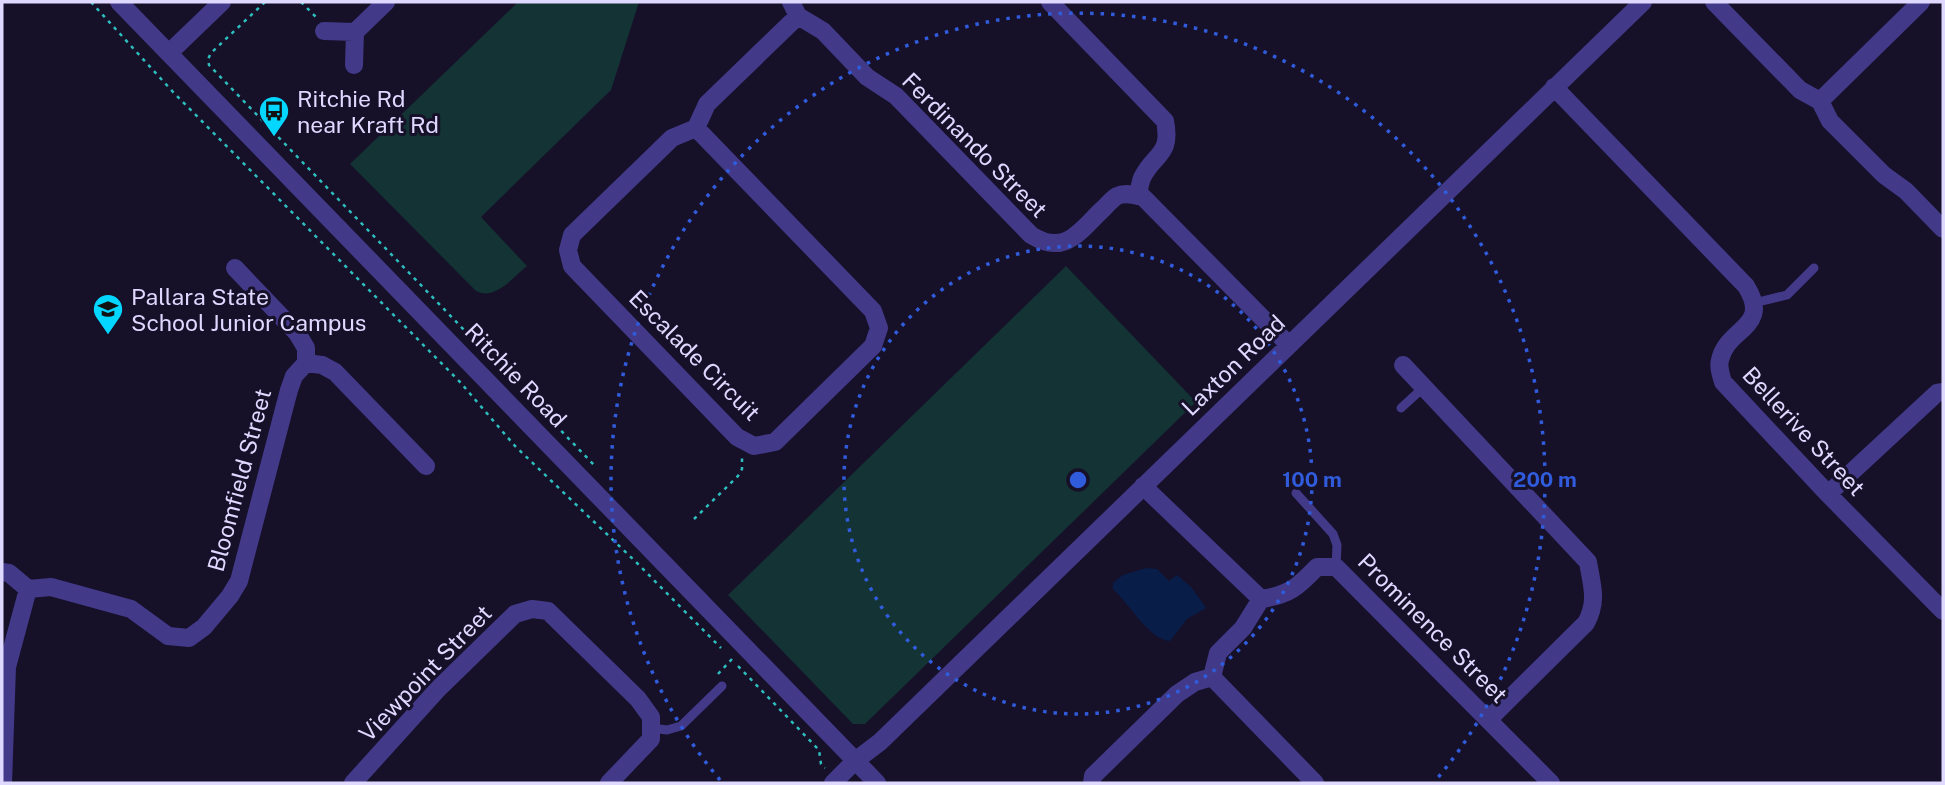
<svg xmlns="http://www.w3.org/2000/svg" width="1945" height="785" font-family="'Public Sans',sans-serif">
<rect width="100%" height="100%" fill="#161029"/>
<path fill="#133334" d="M518 2H639L611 90 481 217 527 266C513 277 495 301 476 291L350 164Z
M1066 266 1196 402 865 724H853L728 595Z"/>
<path fill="#091d49" d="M1146 568 1157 569 1169 581 1177 575 1192 588 1206 608 1187 619 1170 641C1149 640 1129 603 1113 589V583L1123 575Z"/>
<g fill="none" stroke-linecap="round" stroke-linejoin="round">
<path stroke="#2dbebe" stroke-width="2.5" stroke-dasharray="3.5 5" stroke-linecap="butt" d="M91 2 173 92 460 382 515 446 637 563 721 648
M265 2 211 53 208 59 209 65 595 466
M301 2 316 17
M694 519 738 476 742 469V458
M738 666 819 750 821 764 825 768
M718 674 732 659"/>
<path stroke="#423a89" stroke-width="9" d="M1754 303 1787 295 1814 268
M1401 408 1424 387
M1296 493 1333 534 1337 545 1336 567
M652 728 667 730 681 726 722 686"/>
<path stroke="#423a89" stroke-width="18" d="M791 2 798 16 823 31 867 77 896 96 1031 235C1066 257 1080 230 1104 208 1108 204 1112 199 1117 196 1125 192 1135 195 1143 197L1289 345
M1050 2 1165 121C1172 156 1154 153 1142 178 1140 183 1139 190 1138 196
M1714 2 1800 90 1820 101 1830 121 1884 175 1906 191 1943 229
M324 31 355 32
M169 53 222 2
M354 65 355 32 386 2
M1554 87 1746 286C1772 328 1727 327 1720 360 1718 367 1721 375 1723 382L1828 494 1943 611
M1820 101 1921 2
M696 128 873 311 879 328 873 346 775 442 754 446 737 437 572 266 568 250 572 235 672 138 696 128 707 104 798 16
M235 268 297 333 306 348V363
M1403 365 1588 562C1592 586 1598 601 1586 623L1489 719
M1143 486 1261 599C1289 595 1298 587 1317 567H1336L1551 783
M1828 494 1937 393 1943 392
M2 572 9 573 28 589 51 587 131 609 168 636 189 638 204 627 230 596 239 581 289 390 294 376 306 363 322 365 335 372 426 466
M1212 677 1315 783
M1212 677 1218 653 1243 628 1261 599
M3 783 7 667 28 589
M353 783 438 689 515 614 532 609 548 611 638 699 651 717V739L609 783
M833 783 855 761 880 742 1643 2
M1092 783 1093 776 1177 694 1195 682 1212 677"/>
<path stroke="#423a89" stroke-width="18" d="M119 2 877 783"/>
</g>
<g fill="none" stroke="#305cdc" stroke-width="3.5" stroke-dasharray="3.5 7">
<circle cx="1078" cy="480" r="234"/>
<path d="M720 780A467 467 0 1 1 1436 780"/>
</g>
<defs>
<g id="bus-pin" transform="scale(1.575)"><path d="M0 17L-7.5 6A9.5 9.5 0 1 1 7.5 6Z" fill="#04d7ff" stroke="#161029"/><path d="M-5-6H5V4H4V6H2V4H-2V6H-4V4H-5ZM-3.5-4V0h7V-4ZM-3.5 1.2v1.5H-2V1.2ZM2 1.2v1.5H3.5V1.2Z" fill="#111"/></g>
<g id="school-pin" transform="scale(1.575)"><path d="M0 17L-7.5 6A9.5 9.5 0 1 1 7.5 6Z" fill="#04d7ff" stroke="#161029"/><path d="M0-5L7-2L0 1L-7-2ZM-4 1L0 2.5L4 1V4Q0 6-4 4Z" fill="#111"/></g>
</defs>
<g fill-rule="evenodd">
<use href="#bus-pin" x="274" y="111"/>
<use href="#school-pin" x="108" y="309"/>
</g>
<g text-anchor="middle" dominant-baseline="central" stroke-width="6" stroke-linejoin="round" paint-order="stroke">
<g font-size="23" fill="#dfd8ff" stroke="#161029" text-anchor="start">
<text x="297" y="98">Ritchie Rd<tspan x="297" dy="26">near Kraft Rd</tspan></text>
<text x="131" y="296">Pallara State<tspan x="131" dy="26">School Junior Campus</tspan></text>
</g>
<g font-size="23" fill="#dfd8ff" stroke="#161029">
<text transform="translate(975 145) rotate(45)">Ferdinando Street</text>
<text transform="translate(695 355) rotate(45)">Escalade Circuit</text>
<text transform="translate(1233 365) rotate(-44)">Laxton Road</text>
<text transform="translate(516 375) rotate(46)">Ritchie Road</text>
<text transform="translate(1804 431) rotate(47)">Bellerive Street</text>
<text transform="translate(239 480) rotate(-75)">Bloomfield Street</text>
<text transform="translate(1433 628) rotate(45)">Prominence Street</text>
<text transform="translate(425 673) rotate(-46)">Viewpoint Street</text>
</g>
</g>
<circle cx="1078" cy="480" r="10" fill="#305cdc" stroke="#161029" stroke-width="3.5"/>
<g font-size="21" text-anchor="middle" font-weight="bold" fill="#305cdc" stroke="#161029" stroke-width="6" stroke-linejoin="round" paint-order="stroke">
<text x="1312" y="487">100 m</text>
<text x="1545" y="487">200 m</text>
</g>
<rect width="1945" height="785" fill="none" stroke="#dfd8ff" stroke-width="7"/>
</svg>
